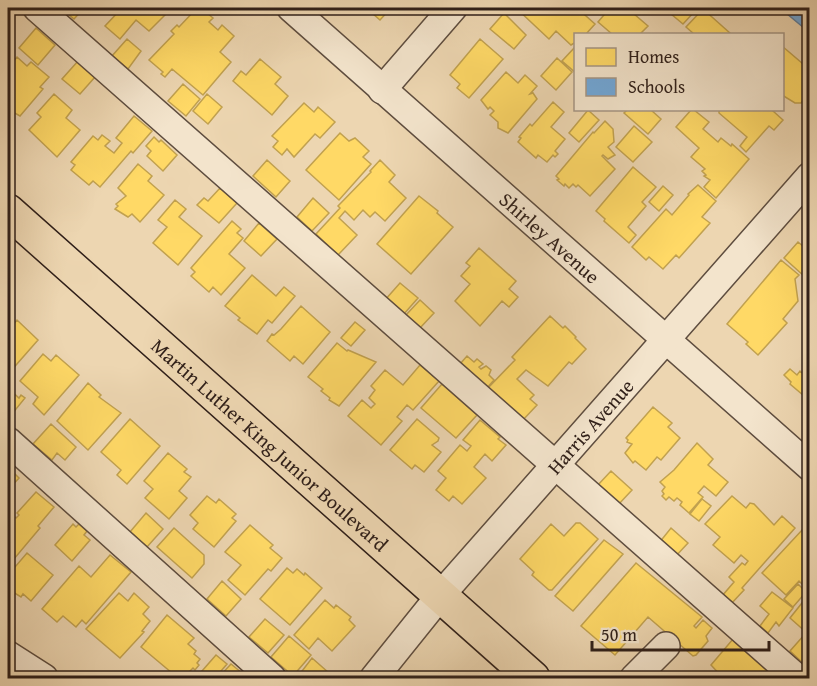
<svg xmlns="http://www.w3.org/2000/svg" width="817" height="686" font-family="'Gentium Book Plus',serif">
<rect width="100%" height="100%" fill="#edd6b1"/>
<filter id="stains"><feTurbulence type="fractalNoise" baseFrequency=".00333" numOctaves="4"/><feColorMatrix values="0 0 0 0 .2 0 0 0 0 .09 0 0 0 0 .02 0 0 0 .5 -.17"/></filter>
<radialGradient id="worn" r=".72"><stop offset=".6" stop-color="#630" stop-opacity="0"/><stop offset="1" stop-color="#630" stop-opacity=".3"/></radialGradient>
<path fill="#ffd966" stroke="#c1a14f" stroke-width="1.5" d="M61 8H84L74 19Z
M122 8 127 11 129 8H169L165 12 167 13 149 31 136 20 120 39 105 26Z
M197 8H201L213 18 209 22 218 30 222 25 234 36 220 52 231 62 203 95 172 69 165 77 161 74 163 72 149 60 174 34 171 31 177 25 179 27Z
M369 8H391L380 20 372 13 373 11Z
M516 8H577L595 24 586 34H576V42L571 45 556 31 549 39Z
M610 8H627L648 26 640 34H612L598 22Z
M677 8H691L695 11 683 24 671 14Z
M703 9 731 34H694L686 27Z
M504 13 526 35 514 49 490 29Z
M36 28 55 45 38 65 19 48Z
M127 39 141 51 128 69 112 56Z
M480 39 503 59 469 98 457 88 460 84 450 75Z
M576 46V73L562 61Z
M782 46 810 70 806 76 810 79V83L804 89 807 92 805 94 807 95 801 103H795L782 95Z
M17 57 27 66 31 62 49 77 40 87 43 89 20 116 11 111 10 108 8 111V68Z
M557 58 572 72 556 90 541 76Z
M260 59 281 77 275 84 288 96 272 115 233 81 241 71 246 75Z
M78 61 95 77 80 94 62 79Z
M506 72 518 83 525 75 537 86 530 94 533 93 537 99 508 133 498 128V122L490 115 494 111 490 107 488 109 481 100Z
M183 84 200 99 186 116 168 101Z
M54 94 72 110 66 118 80 130 57 157 29 130 41 117 37 113Z
M207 94 222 107 208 124 193 111Z
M553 102 564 112 551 127 565 139 555 151 558 154 555 157 553 155 547 162 538 155 536 158 518 142 521 138 519 137 530 124 532 126Z
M304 103 314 112 318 107 335 122 320 138 315 134 294 157 287 149 282 155 273 147 278 141 272 136Z
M588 110 599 120 579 142 569 133Z
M627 110H651L661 119 648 134 624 113Z
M691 110H694L709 122 703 129 718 142 721 138 731 146 732 144 749 159 716 198 704 187 710 180 704 176 706 175 702 171 705 169 691 157 699 148 676 127Z
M719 110H774L773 111 783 120 774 130 769 126 746 152 740 146 747 137 719 113Z
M134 116 152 131 133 153 131 151 100 187 93 181 89 185 71 170 75 165 71 162 93 136 98 140 102 135 110 141 105 146 114 153 122 143 116 138Z
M605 121 613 129 614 142 608 147 615 155 608 159 603 155 602 156 615 169 590 196 578 185 576 187 573 184 569 188 565 184 564 186 557 180 559 179 556 176 593 132 594 133Z
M634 126 652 142 633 162 616 147Z
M340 133 349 141 355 138 369 151 363 157 371 164 339 200 306 170Z
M154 137 159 142 161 140 177 155 163 171 147 156 151 151 146 146Z
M267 160 290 181 276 197 253 176Z
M380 160 395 175 389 182 406 198 385 221 375 212 370 217 363 210 354 220 345 211 339 218 357 235 338 255 316 234 340 208 338 206 371 172 370 171Z
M138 164 152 176 148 181 164 195 140 222 132 214 128 217 115 209 118 206 116 204 126 196 118 188Z
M633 167 656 187 642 202 646 206 628 227 636 235 629 243 604 221 605 219 596 211Z
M698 185 716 201 702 217 710 223 679 258 676 255 663 269 649 257 646 260 632 247 666 209 672 215 689 195 688 194Z
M663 186 673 195 659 211 649 202Z
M220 188 237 203 219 223 197 205 204 198 208 201Z
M419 196 438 211 437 213 453 227 411 274 377 244Z
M313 198 329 213 312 231 297 217Z
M175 200 186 209 179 217 202 236 178 265 153 243 167 227 158 220Z
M232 221 241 229 237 233 243 238 229 254 245 268 221 295 213 287 209 292 191 276 195 272 191 268Z
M259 223 277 239 261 256 244 241Z
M798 242 810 252V270L804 276 784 258Z
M479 248 516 281 509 289 518 297 509 307 502 301 480 326 455 301 470 284 461 276 470 266 466 263Z
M781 260 799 275 795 279 798 301 783 319 787 323 758 355 746 344 748 342 727 324Z
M252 275 276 296 284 287 295 296 272 323 268 320 257 334 238 320 240 318 225 306Z
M400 283 418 298 403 315 385 300Z
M420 300 434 313 420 328 406 315Z
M301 306 330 332 303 364 294 356 290 361 267 341 272 334 274 335 281 329Z
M550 316 563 328 565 326 576 337 575 338 586 349 572 364 569 362 548 386 526 370 517 379 534 395 530 399 537 405 522 421 487 389 515 360 512 357Z
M8 320 13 325 17 320 38 340 9 373Z
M355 322 365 330 351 346 341 338Z
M337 343 347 351 348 350 376 362 339 406 329 400 330 398 321 391 323 389 308 377Z
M43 354 51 361 56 355 79 375 44 415 33 404 38 397 20 381Z
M467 356 474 362 477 359 483 364 479 367 481 369 486 366 491 370 489 375 494 380 486 389 460 364Z
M420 365 439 381 413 410 407 405 397 417 402 421 381 445 348 416 362 400 371 408 375 404 369 398 375 390 371 386 385 370 403 385Z
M790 369 797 375 800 371 810 380V401L790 384 791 382 784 375Z
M88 383 101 395 99 397 121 413 88 450 57 421Z
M442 384 477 415 456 438 421 408Z
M8 388 19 398 21 395 25 398 8 419Z
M653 407 672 423 668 427 680 438 661 460 657 457 646 470 635 461 633 463 625 453 632 444 627 442 628 440 626 438Z
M130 419 160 446 127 484 117 475 121 470 101 452Z
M417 419 439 438 438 441 432 445 441 452 424 472 415 465 412 469 390 450Z
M480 420 500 437 498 439 506 445 492 461 485 454 474 467 486 478 462 504 453 496 449 501 436 490 446 478 438 471 460 445 467 451 471 446 463 440Z
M51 424 76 447 65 460 57 453 52 460 33 444Z
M697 443 713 459 708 465 728 482 716 496 704 486 698 493 703 497 689 513 680 505 682 502 677 498 674 501 669 497 666 500 662 496 664 494 662 491 665 487 660 482 674 470Z
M168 453 187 469 184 472 191 477 179 491 187 498 169 519 145 498 153 489 144 481Z
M8 467 19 478 8 490Z
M611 471 632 490 618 505 597 486Z
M36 492 54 507 38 526 40 528 14 559 8 553V511L16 518 19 515 17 513Z
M207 496 216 503 219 499 236 514 232 518 236 521 214 547 193 529 198 523 190 515Z
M732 496 746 508 750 503 754 504 774 525 782 516 795 528 742 588 744 590 731 604 722 596 734 582 729 577 742 563 745 565 748 561 741 555 734 563 713 545 720 537 705 524Z
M702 499 711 506 699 521 690 514Z
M146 513 163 529 147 547 130 532Z
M576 523H580L598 539 552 590H549L532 575 534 572 520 559 551 524 564 536Z
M73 524 76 527 79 524 87 531 84 535 90 540 72 561 55 545Z
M250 525 273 545 270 548 282 558 271 571 268 569 245 595 228 580 241 565 225 552Z
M174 528 204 555V564L192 578 157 547Z
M671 528 688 543 675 557 659 543Z
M803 529 810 535V587L807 589 799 581 786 595 762 573Z
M604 540 623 554 573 611 555 596Z
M27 553 53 575 31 601 23 594 21 597 8 589V573L9 574Z
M110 555 131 572 86 624 82 620 76 627 63 616 57 622 42 609 79 566 91 577Z
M636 563 702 617 694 626 696 628 703 620 712 628 706 636 708 641 696 655 693 656 648 617 615 655 581 626Z
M287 568 293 573 297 569 304 575 305 573 322 588 290 625 260 599Z
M222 581 241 599 226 616 207 599Z
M798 584 806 592 793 607 784 599Z
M772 592 793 608 779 626 776 622 768 633 760 626 769 614 760 606Z
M119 593 128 601 134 593 149 607 143 614 150 621 142 631 144 632 120 658 86 629Z
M810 593V631L807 633 790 618Z
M325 600 334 608 336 605 351 617 349 620 355 626 332 651 318 638 309 649 294 635Z
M167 615 194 638 188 644 196 651 194 654 200 659 197 663 199 665 195 670 193 668 183 678H174L170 675 172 673 141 647Z
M265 619 284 635 268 653 249 637Z
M805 634 810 638V662L806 666 790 651Z
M289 636 311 655 293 676 271 657Z
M733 639 770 671 763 678H723L711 665Z
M216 655 227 664 215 678H210L202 671Z
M312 658 329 673 324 678H302L299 675Z
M231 664 248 678H218Z"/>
<path fill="#6fa8dc" stroke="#5c7fa2" stroke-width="1.5" d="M780 8H810V33Z"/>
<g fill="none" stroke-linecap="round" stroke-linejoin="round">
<g stroke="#5e4d3f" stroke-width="30">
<g id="minor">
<path d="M37 8 797 678"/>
<path id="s1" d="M291 8 810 467"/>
<path d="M382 90 453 8"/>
<path d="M8 441 272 678"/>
<path d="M8 655 44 678"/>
<path id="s2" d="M374 678 439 597 810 176"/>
<path d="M634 678 666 646"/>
</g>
</g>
<g stroke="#2f1f19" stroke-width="36">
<g id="major">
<path id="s3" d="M8 211 533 678"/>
</g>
</g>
<use href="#minor" stroke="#f3e4cc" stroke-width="27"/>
<use href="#major" stroke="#edd6b1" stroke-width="33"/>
</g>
<g text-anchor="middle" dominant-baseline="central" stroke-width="6" stroke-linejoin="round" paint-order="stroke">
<g font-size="20" fill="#2f1f19" stroke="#f3e4cc">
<text stroke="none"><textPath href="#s1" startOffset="346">Shirley Avenue</textPath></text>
<text stroke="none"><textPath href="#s2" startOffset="332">Harris Avenue</textPath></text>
<text stroke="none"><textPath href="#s3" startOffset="351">Martin Luther King Junior Boulevard</textPath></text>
</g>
</g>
<rect width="817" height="686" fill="none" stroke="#edd6b1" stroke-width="30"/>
<rect x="9" y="9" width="799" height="668" fill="none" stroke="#2f1f19" stroke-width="3"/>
<rect x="15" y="15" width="787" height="656" fill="none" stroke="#2f1f19" stroke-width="1.5"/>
<rect x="574" y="33" width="210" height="78" fill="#f3e4cc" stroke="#a59584" stroke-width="1.5"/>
<rect x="586" y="48" width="30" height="18" fill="#ffd966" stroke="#a59584" stroke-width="1.5"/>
<text x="628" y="63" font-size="18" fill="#2f1f19">Homes</text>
<rect x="586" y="78" width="30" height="18" fill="#6fa8dc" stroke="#a59584" stroke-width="1.5"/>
<text x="628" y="93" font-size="18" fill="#2f1f19">Schools</text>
<path d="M592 641v9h177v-9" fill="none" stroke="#2f1f19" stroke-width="3"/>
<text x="601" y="641" font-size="18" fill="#2f1f19" stroke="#f3e4cc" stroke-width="4.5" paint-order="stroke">50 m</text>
<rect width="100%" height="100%" filter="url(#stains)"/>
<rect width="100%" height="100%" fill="url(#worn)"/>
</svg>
